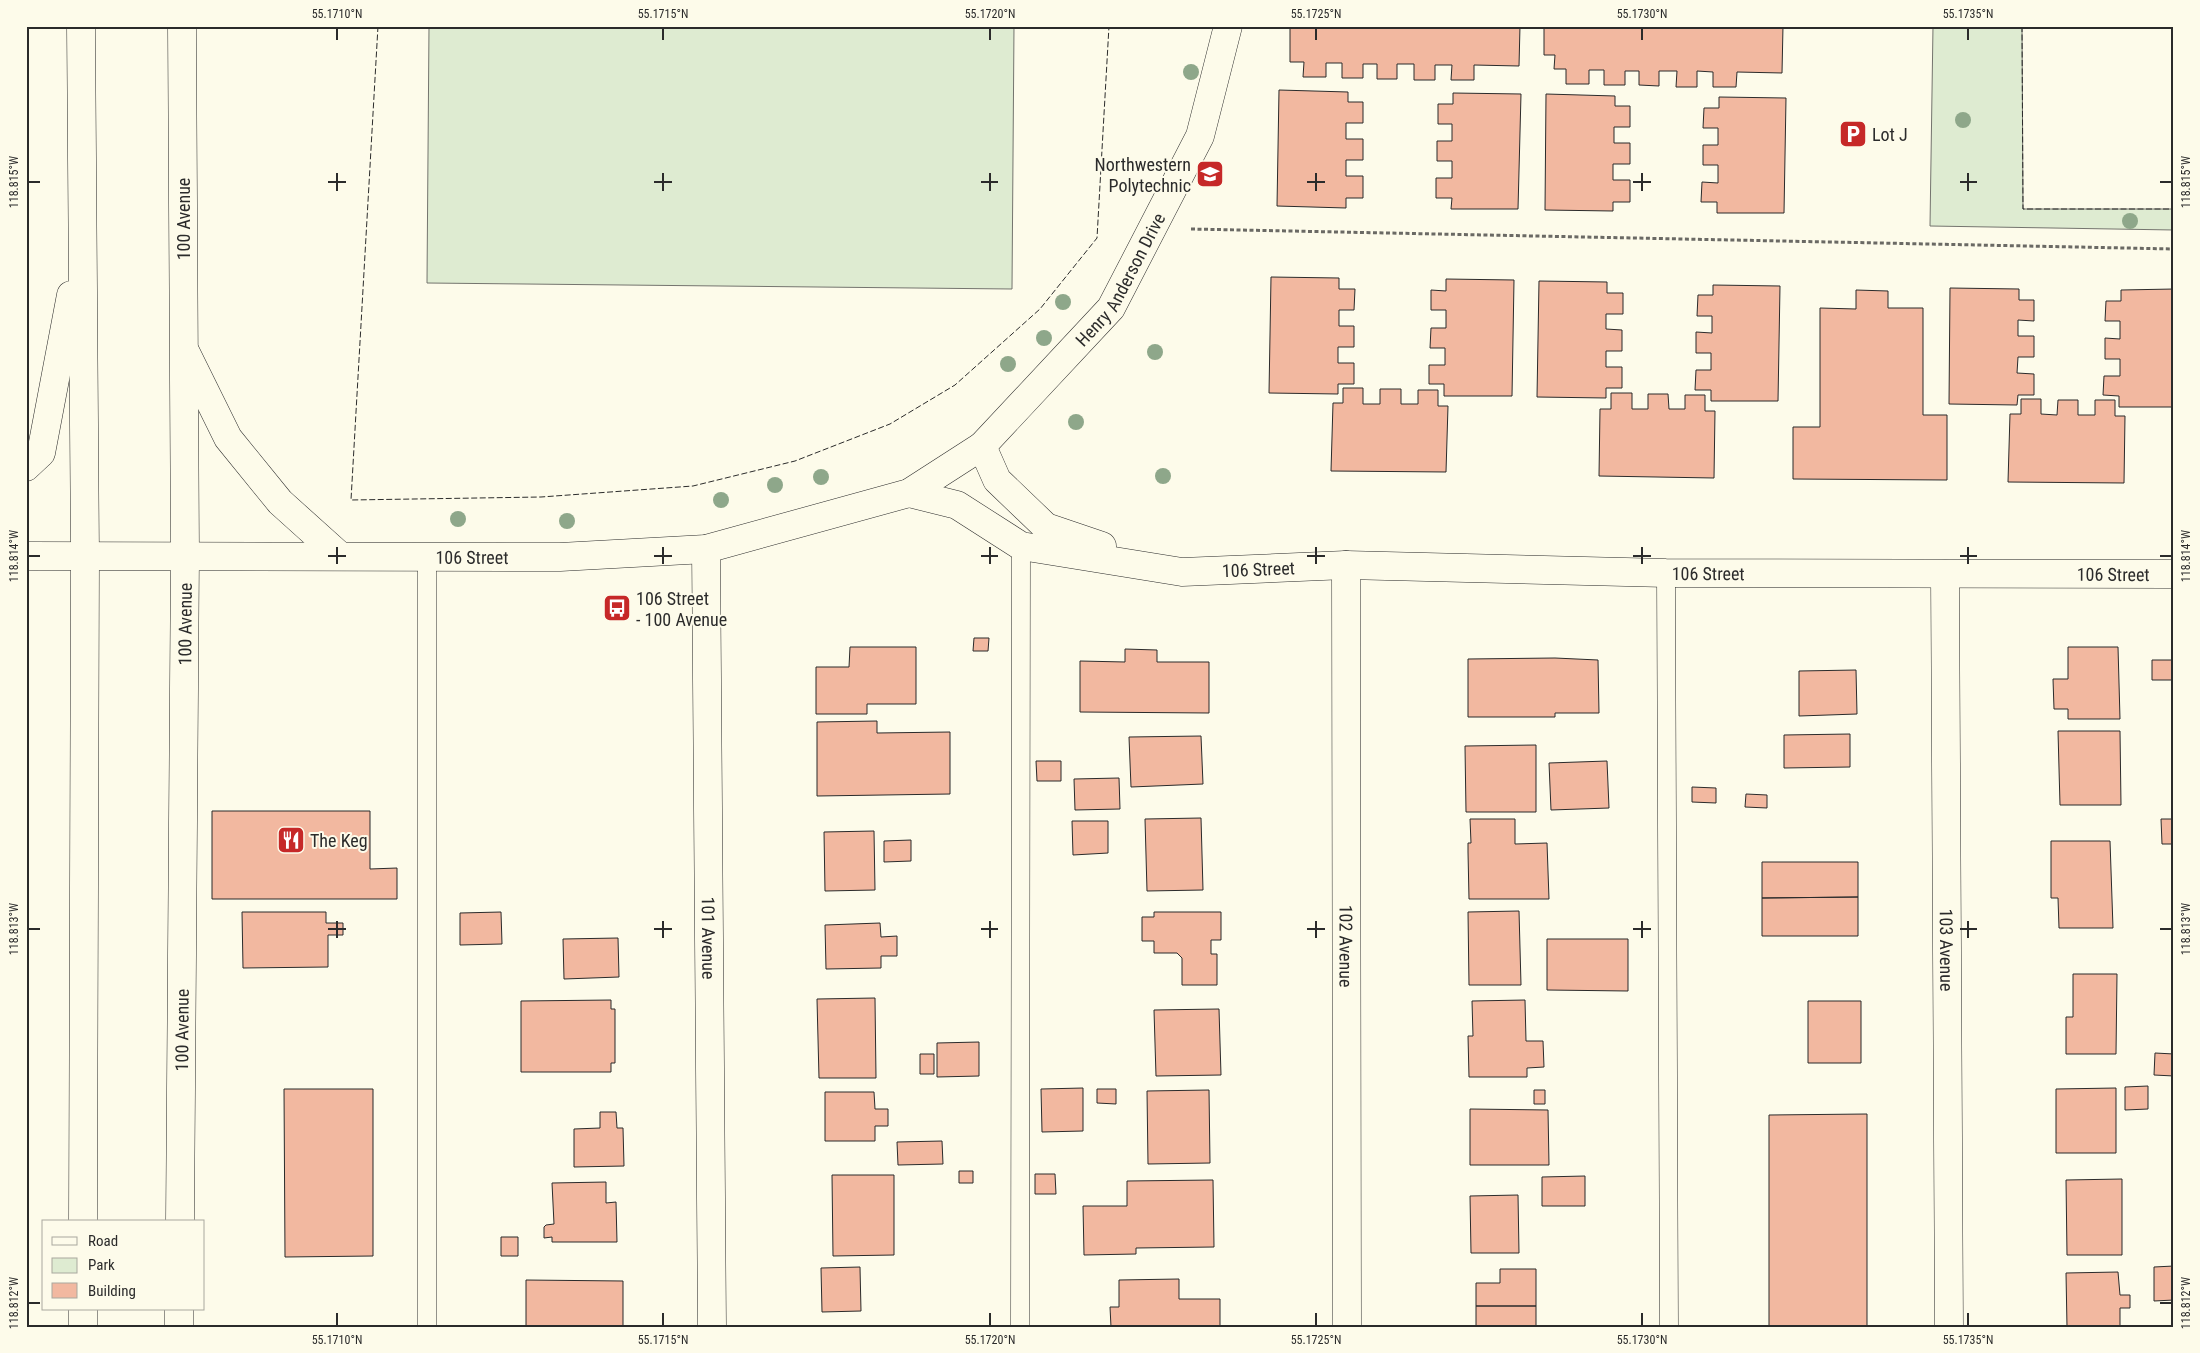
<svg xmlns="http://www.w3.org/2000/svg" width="2200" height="1353" font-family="'Roboto Condensed',sans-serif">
<rect width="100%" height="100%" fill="#fdfbea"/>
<path fill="#deebd1" stroke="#74746e" d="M429 26H1014L1012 289 427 283Z
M1933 26H2022L2023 209H2174V230L1930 226Z"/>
<path fill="#f2b8a0" stroke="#2b2b2b" d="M1290 26H1520L1519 66 1474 65V80H1451L1452 65H1435V80H1414V64H1397V79H1377V64H1363V78H1342V63H1326V77H1303L1304 62H1290Z
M1544 26H1783L1782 73 1737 72 1736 87H1713V72L1697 71V87H1676L1677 71H1659V86L1639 85V71H1625V85H1604V70H1589V84H1566V69H1554L1555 55H1544Z
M1279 90 1348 92V102H1363V123H1346V139H1363V160H1346V176H1363V198H1346V208L1277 206Z
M1453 93 1521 94 1518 209H1451L1452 198H1436V178H1452V161H1437V141H1452V124H1438V104H1453Z
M1546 94 1615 96V106H1630V127H1614V143H1630V164H1613V180H1630V202H1613V211L1545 210Z
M1719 97 1786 98 1784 213H1717V202H1701L1702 182 1718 183V165H1703V145H1718V128H1703L1704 108H1719Z
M1271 277 1339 278V289H1355L1354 310H1339V326H1354V347H1338V363H1354V384H1338V394L1269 393Z
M1446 279 1514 280 1512 396H1444V384H1429V365H1445V348H1430L1431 328H1446V310H1431V290L1446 291Z
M1539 281 1607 282V293H1623V314H1606V329L1622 330V351H1606V367H1622V388H1606V398L1537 397Z
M1713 285 1780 286 1778 401H1711V390H1695L1696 370H1711V353H1696V332L1712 333V316H1697L1698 295H1713Z
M1950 288 2019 289V300H2034V321L2018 320V336H2034V357H2018L2017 373 2034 374V395H2018L2017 405 1949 404Z
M2174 289V407H2119V396L2103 395 2104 376H2120V359H2105V338L2120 339V321H2105L2106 301H2121V290Z
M1856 290 1888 291V308H1923V415H1947V480L1793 479V427H1820V308L1856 309Z
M1343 388H1363V404H1380V389H1401V404H1418V390H1438V406H1448L1446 472 1331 471 1333 403H1343Z
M1611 393H1632V409H1648V394H1668L1669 409H1685V395H1705V411H1715L1714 478 1599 476 1600 409H1611Z
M2021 399H2041V414L2057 415 2058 400H2078V415H2095V400H2115V416H2125L2124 483 2008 482 2010 414H2021Z
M974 638H989L988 651H973Z
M850 647H916V704H867V714H816V667H849Z
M2068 647H2118L2120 719H2068V709H2054L2053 679H2068Z
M1125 649 1157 650V662H1209V713L1080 712V661L1125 662Z
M1555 658 1598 660 1599 713H1555V717H1468V659Z
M2152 660H2172V680H2152Z
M1856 670 1857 714 1799 716V671Z
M877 721V733L950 732V794L817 796V722Z
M2058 731H2120L2121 805H2060Z
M1850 734V767L1784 768V735Z
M1201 736 1203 784 1131 787 1129 737Z
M1536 745V812H1466L1465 746Z
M1036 761H1061V781H1037Z
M1607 761 1609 808 1551 810 1549 763Z
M1119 778 1120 809 1075 810 1074 779Z
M1692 787 1716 788V803L1692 802Z
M1746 794 1767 795V808L1745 807Z
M212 811H370V869L397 868V899H212Z
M1201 818 1203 890 1147 891 1145 819Z
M1470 819H1515V844L1547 843 1549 899H1469L1468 852V843H1471Z
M2161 819H2174V844H2162Z
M1072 821H1108V853L1073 855Z
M874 831 875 890 825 891 824 832Z
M911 840V861L884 862V841Z
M2051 841H2110L2113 928H2059L2058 898H2051Z
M1762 862H1858V897L1762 898Z
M1858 897V936H1762V898Z
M1519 911 1521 985H1469L1468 912Z
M242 912H326V923H343V935H328V967L243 968Z
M501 912 502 944 460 945V913Z
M1154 912H1221V940H1211V954H1217V985H1182V958L1177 953H1154V941H1142V917H1154Z
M880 923 881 937 897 936V956H881V968L826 969 825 925Z
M618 938 619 977 564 979 563 939Z
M1547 939H1628V991L1547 990Z
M2073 974H2117L2116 1054H2066V1017H2073Z
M875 998 876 1078H819L817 999Z
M611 1000V1009H615V1063H611V1072H521V1001Z
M1525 1000 1526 1041H1543L1544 1067 1527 1068V1077H1469L1468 1036H1473L1472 1001Z
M1808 1001H1861V1063H1808Z
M1219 1009 1221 1075 1156 1076 1154 1010Z
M979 1042V1076L937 1077V1043Z
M2155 1053 2174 1054V1076L2154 1075Z
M920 1054H934V1074H920Z
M2148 1086V1109L2125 1110V1087Z
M1083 1088V1131L1042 1132 1041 1089Z
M2116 1088V1153H2056V1089Z
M284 1089H373V1256L285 1257Z
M1097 1089H1116V1104L1097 1103Z
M1209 1090 1210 1163 1148 1164 1147 1091Z
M1534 1090H1545V1104H1534Z
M825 1092H874L875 1109H888V1126H875V1141H825Z
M1470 1109 1548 1110 1549 1165H1470Z
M600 1112H616L617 1128H623L624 1166 574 1167V1129L600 1128Z
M1867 1114V1327H1769V1115Z
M942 1141 943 1164 898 1165 897 1142Z
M959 1171H973V1183H959Z
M1035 1174H1055L1056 1194H1035Z
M832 1175H894V1255L833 1256Z
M1585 1176V1206H1542V1177Z
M2122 1179V1255H2067L2066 1180Z
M1213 1180 1214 1247 1136 1248V1254L1084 1255 1083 1206H1127V1181Z
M606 1182V1203L616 1202 617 1242H552V1237L544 1238V1227L546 1225 554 1224 552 1183Z
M1518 1195 1519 1253H1471L1470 1196Z
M501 1237H518V1256H501Z
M2174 1266V1300L2154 1301V1267Z
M860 1267 861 1311 822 1312 821 1268Z
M1500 1269H1536V1306H1476V1283H1500Z
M2118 1272 2120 1295H2130V1308H2120V1327H2067L2066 1273Z
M1179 1279V1299H1220V1327H1111L1110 1307H1119V1280Z
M526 1280 623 1281V1327H526Z
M1476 1306H1536V1327H1476Z"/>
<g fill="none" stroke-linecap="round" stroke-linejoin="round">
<g stroke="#2b2b2b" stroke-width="19">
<path id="service" d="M427 556V1327
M1666 573 1669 1327
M1020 1327 1021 546"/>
</g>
<g stroke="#2b2b2b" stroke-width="29">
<g id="minor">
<path id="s1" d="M982 446 1111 308 1200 136 1228 26"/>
<path id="s2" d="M706 549 712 1327"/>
<path id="s3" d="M1346 565 1347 1327"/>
<path id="s4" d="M1945 574 1949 1327"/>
</g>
</g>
<g stroke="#2b2b2b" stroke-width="29">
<g id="tertiary">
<path id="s5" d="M909 493 957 505 1021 546 1182 572 1346 565 1666 573 2174 574"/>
<path id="s6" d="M26 556 560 557 706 549 909 493 982 446 997 480 1046 527 1102 546"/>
</g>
</g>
<g stroke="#2b2b2b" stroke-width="29">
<g id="secondary">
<path d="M81 26 85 556 83 1222"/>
<path d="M186 353 228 438 280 502 340 556"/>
<path d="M26 467 41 453 71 295"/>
<path id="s7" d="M180 1222 185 555 182 26"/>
<path d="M83 1327V1309"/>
<path d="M179 1327V1309"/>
</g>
</g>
<path stroke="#6a6964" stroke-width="3" stroke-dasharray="4 2.5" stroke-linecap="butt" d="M1191 229 2174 249"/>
<use href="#service" stroke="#fdfbea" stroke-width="18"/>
<use href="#minor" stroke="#fdfbea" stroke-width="28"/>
<use href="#tertiary" stroke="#fdfbea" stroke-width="28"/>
<use href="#secondary" stroke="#fdfbea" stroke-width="28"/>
<path stroke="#2b2b2b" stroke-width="1" stroke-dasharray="6 2.5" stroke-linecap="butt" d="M378 26 351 500 541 497 693 486 795 461 890 424 955 385 1040 309 1097 238 1109 26
M2022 26 2023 209H2174"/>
</g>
<g fill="#8ea78a">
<circle cx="1191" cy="72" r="8"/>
<circle cx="1963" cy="120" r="8"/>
<circle cx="2130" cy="221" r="8"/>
<circle cx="1063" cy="302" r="8"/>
<circle cx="1044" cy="338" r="8"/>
<circle cx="1155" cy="352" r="8"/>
<circle cx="1008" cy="364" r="8"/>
<circle cx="1076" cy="422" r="8"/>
<circle cx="1163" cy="476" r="8"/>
<circle cx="821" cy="477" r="8"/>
<circle cx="775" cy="485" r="8"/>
<circle cx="721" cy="500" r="8"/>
<circle cx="458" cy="519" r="8"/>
<circle cx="567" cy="521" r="8"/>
</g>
<path fill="none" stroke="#2b2b2b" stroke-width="2" d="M337 28V40M663 28V40M990 28V40M1316 28V40M1642 28V40M1968 28V40M337 173V191M663 173V191M990 173V191M1316 173V191M1642 173V191M1968 173V191M28 182H40M328 182H346M654 182H672M981 182H998M1307 182H1325M1633 182H1651M1960 182H1977M2160 182H2172M337 547V564M663 547V564M990 547V564M1316 547V564M1642 547V564M1968 547V564M28 556H40M328 556H346M654 556H672M981 556H998M1307 556H1325M1633 556H1651M1960 556H1977M2160 556H2172M337 921V938M663 921V938M990 921V938M1316 921V938M1642 921V938M1968 921V938M28 929H40M328 929H346M654 929H672M981 929H998M1307 929H1325M1633 929H1651M1960 929H1977M2160 929H2172M28 1303H40M2160 1303H2172M337 1313V1326M663 1313V1326M990 1313V1326M1316 1313V1326M1642 1313V1326M1968 1313V1326"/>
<defs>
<g id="parking-square" transform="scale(1.4375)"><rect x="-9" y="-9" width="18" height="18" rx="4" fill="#c62828" stroke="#fdfbea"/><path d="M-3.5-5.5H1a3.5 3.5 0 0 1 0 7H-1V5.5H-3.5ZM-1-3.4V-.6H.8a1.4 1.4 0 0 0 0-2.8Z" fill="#fff"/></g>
<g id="university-square" transform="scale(1.4375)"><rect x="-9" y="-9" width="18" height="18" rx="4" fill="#c62828" stroke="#fdfbea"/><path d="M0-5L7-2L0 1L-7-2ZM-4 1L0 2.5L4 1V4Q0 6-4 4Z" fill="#fff"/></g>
<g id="bus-square" transform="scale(1.4375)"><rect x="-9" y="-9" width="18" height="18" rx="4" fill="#c62828" stroke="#fdfbea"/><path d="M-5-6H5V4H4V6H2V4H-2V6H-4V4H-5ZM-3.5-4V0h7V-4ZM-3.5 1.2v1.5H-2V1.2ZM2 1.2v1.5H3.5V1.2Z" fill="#fff"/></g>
<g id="restaurant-square" transform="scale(1.4375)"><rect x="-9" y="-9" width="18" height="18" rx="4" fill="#c62828" stroke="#fdfbea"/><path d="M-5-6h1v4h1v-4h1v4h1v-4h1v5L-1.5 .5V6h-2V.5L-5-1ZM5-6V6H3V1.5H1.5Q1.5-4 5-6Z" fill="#fff"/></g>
</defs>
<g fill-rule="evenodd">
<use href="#parking-square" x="1853" y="134"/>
<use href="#university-square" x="1210" y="174"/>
<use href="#bus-square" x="617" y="608"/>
<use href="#restaurant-square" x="291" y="840"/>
</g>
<g text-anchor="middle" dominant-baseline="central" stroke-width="4" stroke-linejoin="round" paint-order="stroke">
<g font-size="18" fill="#2b2b2b" stroke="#fdfbea" text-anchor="start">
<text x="1872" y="134">Lot J</text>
<text x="1191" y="164" text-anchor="end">Northwestern<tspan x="1191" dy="21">Polytechnic</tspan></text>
<text x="636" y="598">106 Street<tspan x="636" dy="21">- 100 Avenue</tspan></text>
<text x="310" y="840">The Keg</text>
</g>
<g font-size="18" fill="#2b2b2b" stroke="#fdfbea">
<text transform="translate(183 219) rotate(-90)">100 Avenue</text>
<text stroke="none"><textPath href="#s1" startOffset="218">Henry Anderson Drive</textPath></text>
<text stroke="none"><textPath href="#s6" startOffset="446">106 Street</textPath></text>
<text stroke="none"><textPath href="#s5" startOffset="365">106 Street</textPath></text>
<text stroke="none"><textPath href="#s5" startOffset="815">106 Street</textPath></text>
<text stroke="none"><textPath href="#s5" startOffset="1220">106 Street</textPath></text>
<text stroke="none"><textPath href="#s7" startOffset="598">100 Avenue</textPath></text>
<text stroke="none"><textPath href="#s2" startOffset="389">101 Avenue</textPath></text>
<text stroke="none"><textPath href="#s3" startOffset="381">102 Avenue</textPath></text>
<text stroke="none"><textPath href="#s4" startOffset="376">103 Avenue</textPath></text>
<text stroke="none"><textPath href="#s7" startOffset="192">100 Avenue</textPath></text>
</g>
</g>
<rect width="2200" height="1353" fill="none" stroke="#fdfbea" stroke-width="55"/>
<rect x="42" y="1220" width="162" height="90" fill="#fdfbea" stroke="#a9a89e"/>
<rect x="52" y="1237" width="25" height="8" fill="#fdfbea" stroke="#a9a89e"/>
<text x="88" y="1246" font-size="15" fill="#2b2b2b">Road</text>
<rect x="52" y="1258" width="25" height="15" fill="#deebd1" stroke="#a9a89e"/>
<text x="88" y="1270" font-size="15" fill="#2b2b2b">Park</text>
<rect x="52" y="1283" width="25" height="15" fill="#f2b8a0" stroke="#a9a89e"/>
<text x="88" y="1296" font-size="15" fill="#2b2b2b">Building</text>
<rect x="28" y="28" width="2144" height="1298" fill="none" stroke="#2b2b2b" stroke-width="2"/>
<g font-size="12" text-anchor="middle" fill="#2b2b2b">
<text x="337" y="18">55.1710°N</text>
<text x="663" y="18">55.1715°N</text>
<text x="990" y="18">55.1720°N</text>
<text x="1316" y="18">55.1725°N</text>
<text x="1642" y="18">55.1730°N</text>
<text x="1968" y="18">55.1735°N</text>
<text transform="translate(2186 182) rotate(-90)" y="4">118.815°W</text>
<text transform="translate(14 182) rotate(-90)" y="4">118.815°W</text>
<text transform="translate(2186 556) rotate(-90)" y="4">118.814°W</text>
<text transform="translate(14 556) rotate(-90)" y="4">118.814°W</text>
<text transform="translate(2186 929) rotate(-90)" y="4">118.813°W</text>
<text transform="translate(14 929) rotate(-90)" y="4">118.813°W</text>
<text transform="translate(2186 1303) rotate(-90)" y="4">118.812°W</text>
<text transform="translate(14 1303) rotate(-90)" y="4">118.812°W</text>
<text x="337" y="1344">55.1710°N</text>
<text x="663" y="1344">55.1715°N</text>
<text x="990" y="1344">55.1720°N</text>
<text x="1316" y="1344">55.1725°N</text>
<text x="1642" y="1344">55.1730°N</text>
<text x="1968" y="1344">55.1735°N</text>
</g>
</svg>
